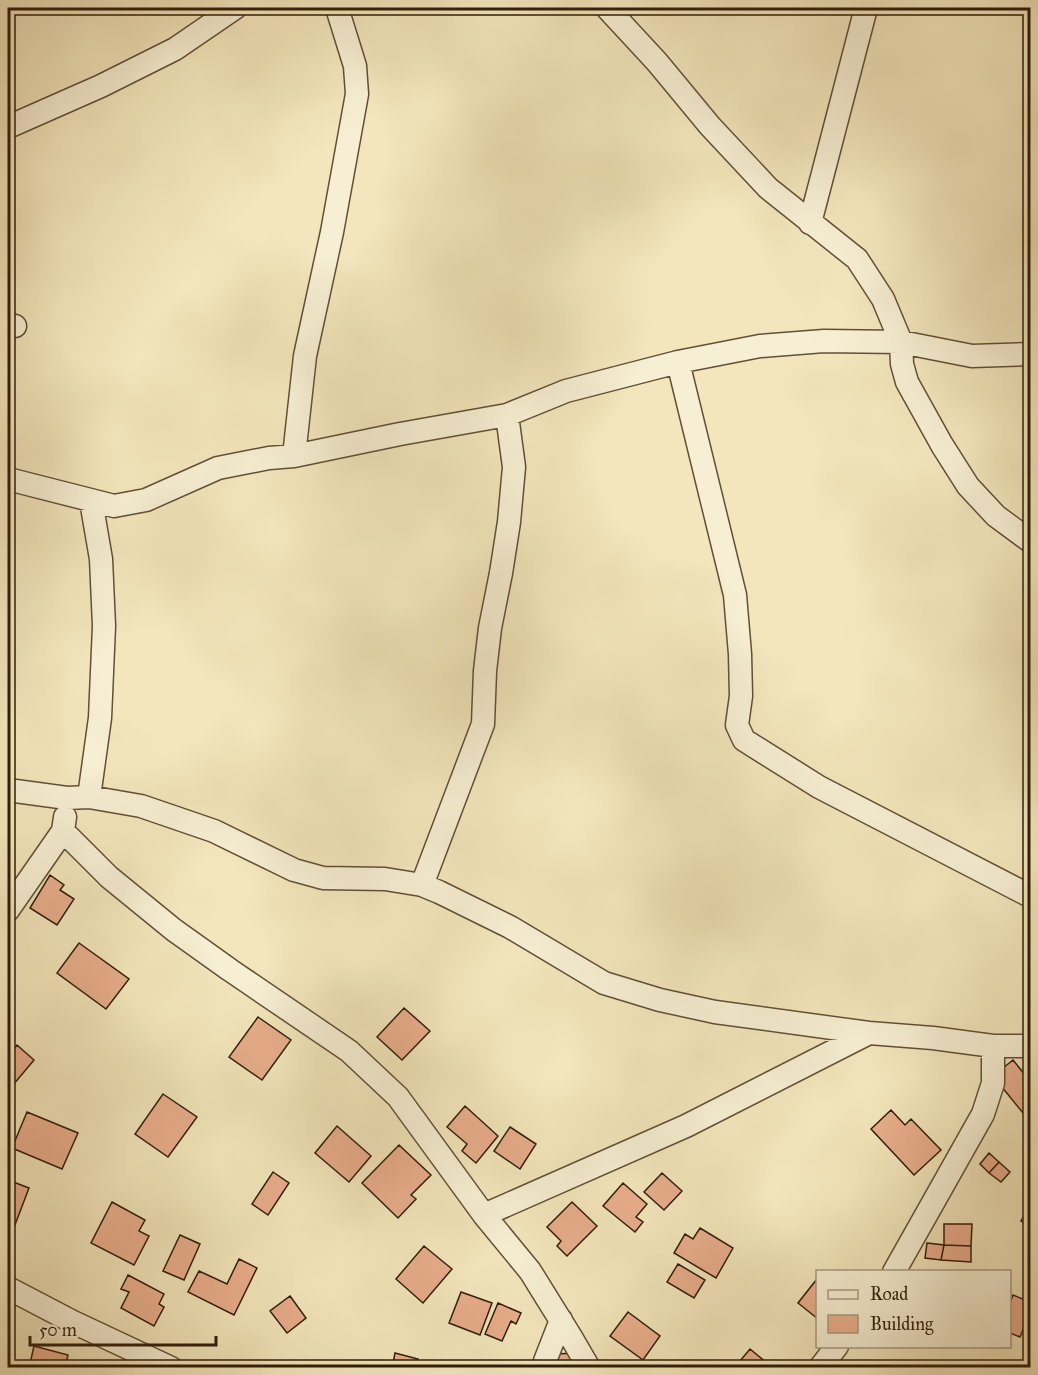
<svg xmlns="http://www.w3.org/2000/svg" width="1038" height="1375" font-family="'IM FELL Great Primer',serif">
<rect width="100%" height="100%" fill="#f3e6bc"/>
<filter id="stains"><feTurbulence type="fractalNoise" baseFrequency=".00333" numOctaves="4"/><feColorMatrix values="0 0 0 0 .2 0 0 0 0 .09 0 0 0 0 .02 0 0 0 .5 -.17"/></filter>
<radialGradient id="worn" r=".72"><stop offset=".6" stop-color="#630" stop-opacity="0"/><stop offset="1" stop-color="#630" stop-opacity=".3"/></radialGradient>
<path fill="#e9ae8c" stroke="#301d09" stroke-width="1.5" d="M50 875 64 885 60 890 74 899 57 925 30 908Z
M79 943 129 979 106 1009 57 973Z
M404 1008 430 1031 402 1060 377 1037Z
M258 1017 291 1040 262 1080 229 1057Z
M17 1045 34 1060 8 1091V1056Z
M1013 1060 1030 1081V1107L1023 1113 993 1076Z
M163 1094 197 1117 168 1157 135 1134Z
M465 1106 498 1136 476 1163 462 1151 467 1144 447 1127Z
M891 1110 905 1125 911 1119 941 1150 914 1175 871 1129Z
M27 1112 78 1133 62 1169 12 1148Z
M337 1126 371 1156 349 1182 315 1153Z
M510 1127 536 1144 520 1169 494 1151Z
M399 1145 431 1175 411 1195 416 1199 398 1218 362 1183Z
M989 1153 999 1162 989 1173 980 1164Z
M999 1162 1010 1172 1001 1182 989 1173Z
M273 1172 289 1183 268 1215 252 1204Z
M662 1173 682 1191 664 1210 644 1192Z
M8 1180 29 1188 13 1230 8 1228Z
M623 1183 647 1204 636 1217 643 1222 635 1232 603 1206Z
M112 1202 145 1220 139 1231 149 1236 134 1265 91 1243Z
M572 1202 597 1226 567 1256 557 1246 561 1241 547 1227Z
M1030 1205V1226L1021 1221Z
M944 1224H972L971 1246 944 1245Z
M700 1228 733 1248 716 1278 674 1253 685 1234 693 1239Z
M180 1235 200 1244 184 1280 163 1271Z
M927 1243 944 1245 941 1260 925 1258Z
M944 1245 971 1246V1262L941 1260Z
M424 1246 452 1269 423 1303 396 1279Z
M239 1259 257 1268 234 1315 188 1292 199 1271 227 1284Z
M678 1264 705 1280 694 1298 667 1282Z
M128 1275 164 1294 159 1304 164 1307 154 1326 121 1308 129 1292 121 1289Z
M817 1279 818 1280V1319L798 1303Z
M461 1292 492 1303 480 1335 449 1323Z
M1013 1295 1030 1302V1321L1027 1320 1020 1337 1010 1333V1303Z
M290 1296 306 1318 287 1333 270 1311Z
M498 1303 521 1313 516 1324 511 1321 502 1341 485 1334Z
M628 1312 660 1336 643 1360 610 1336Z
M34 1346 68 1355 65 1368H29Z
M750 1349 773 1368H734Z
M395 1353 418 1359 416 1368H392Z
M579 1353 580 1368H554V1354Z
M423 1361 450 1368H422Z"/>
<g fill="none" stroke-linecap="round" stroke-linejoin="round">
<g stroke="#614f36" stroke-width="25">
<path id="street" d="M607 8 657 62 710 126 768 188 857 259 883 299 901 342 902 364 907 382 942 445 968 486 996 516 1030 541
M8 127 101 86 175 49 235 8
M810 223 866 8
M8 324 15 326
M678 362 735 595 740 654 741 696 737 725 744 740 819 787 1030 896
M294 456 305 356 332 232 357 94 355 66 337 8
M8 479 114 506 146 500 218 468 269 458 294 456 400 434 507 415 566 391 678 362 760 346 824 341 901 342 972 356 1030 354
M8 790 67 798 89 797 141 806 214 831 294 870 323 878 385 879 422 885 439 892 510 927 604 983 660 1000 715 1012 869 1033 933 1038 993 1046H1030
M89 797 100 718 104 626 101 559 91 501
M63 831 109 877 174 930 230 970 349 1051 398 1097 484 1215 530 1271 571 1337 589 1368
M422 885 483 724 485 671 490 628 501 573 509 522 514 467 507 415
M8 910 63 831 65 817
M484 1215 686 1126 869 1033
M894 1272 983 1114 993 1083V1046
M8 1288 73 1322 171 1368
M545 1368V1361L561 1320
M820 1368 837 1346"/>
</g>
<use href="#street" stroke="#f7efd3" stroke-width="22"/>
</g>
<rect width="1038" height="1375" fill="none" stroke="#f3e6bc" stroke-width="30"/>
<rect x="9" y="9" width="1020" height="1357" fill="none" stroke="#301d09" stroke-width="3"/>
<rect x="15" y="15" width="1008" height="1345" fill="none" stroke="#301d09" stroke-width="1.5"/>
<rect x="816" y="1270" width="195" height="78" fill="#f7efd3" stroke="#a79b82" stroke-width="1.5"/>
<rect x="828" y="1290" width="30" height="9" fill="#f7efd3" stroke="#a79b82" stroke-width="1.5"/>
<text x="870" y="1300" font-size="18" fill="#301d09">Road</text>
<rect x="828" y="1315" width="30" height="18" fill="#e9ae8c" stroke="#a79b82" stroke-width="1.5"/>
<text x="870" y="1330" font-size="18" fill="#301d09">Building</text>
<path d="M30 1336v9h186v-9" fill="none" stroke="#301d09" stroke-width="3"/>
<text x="39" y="1336" font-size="18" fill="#301d09" stroke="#f7efd3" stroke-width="4.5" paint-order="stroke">50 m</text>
<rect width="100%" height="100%" filter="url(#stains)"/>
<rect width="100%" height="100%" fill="url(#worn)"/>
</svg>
